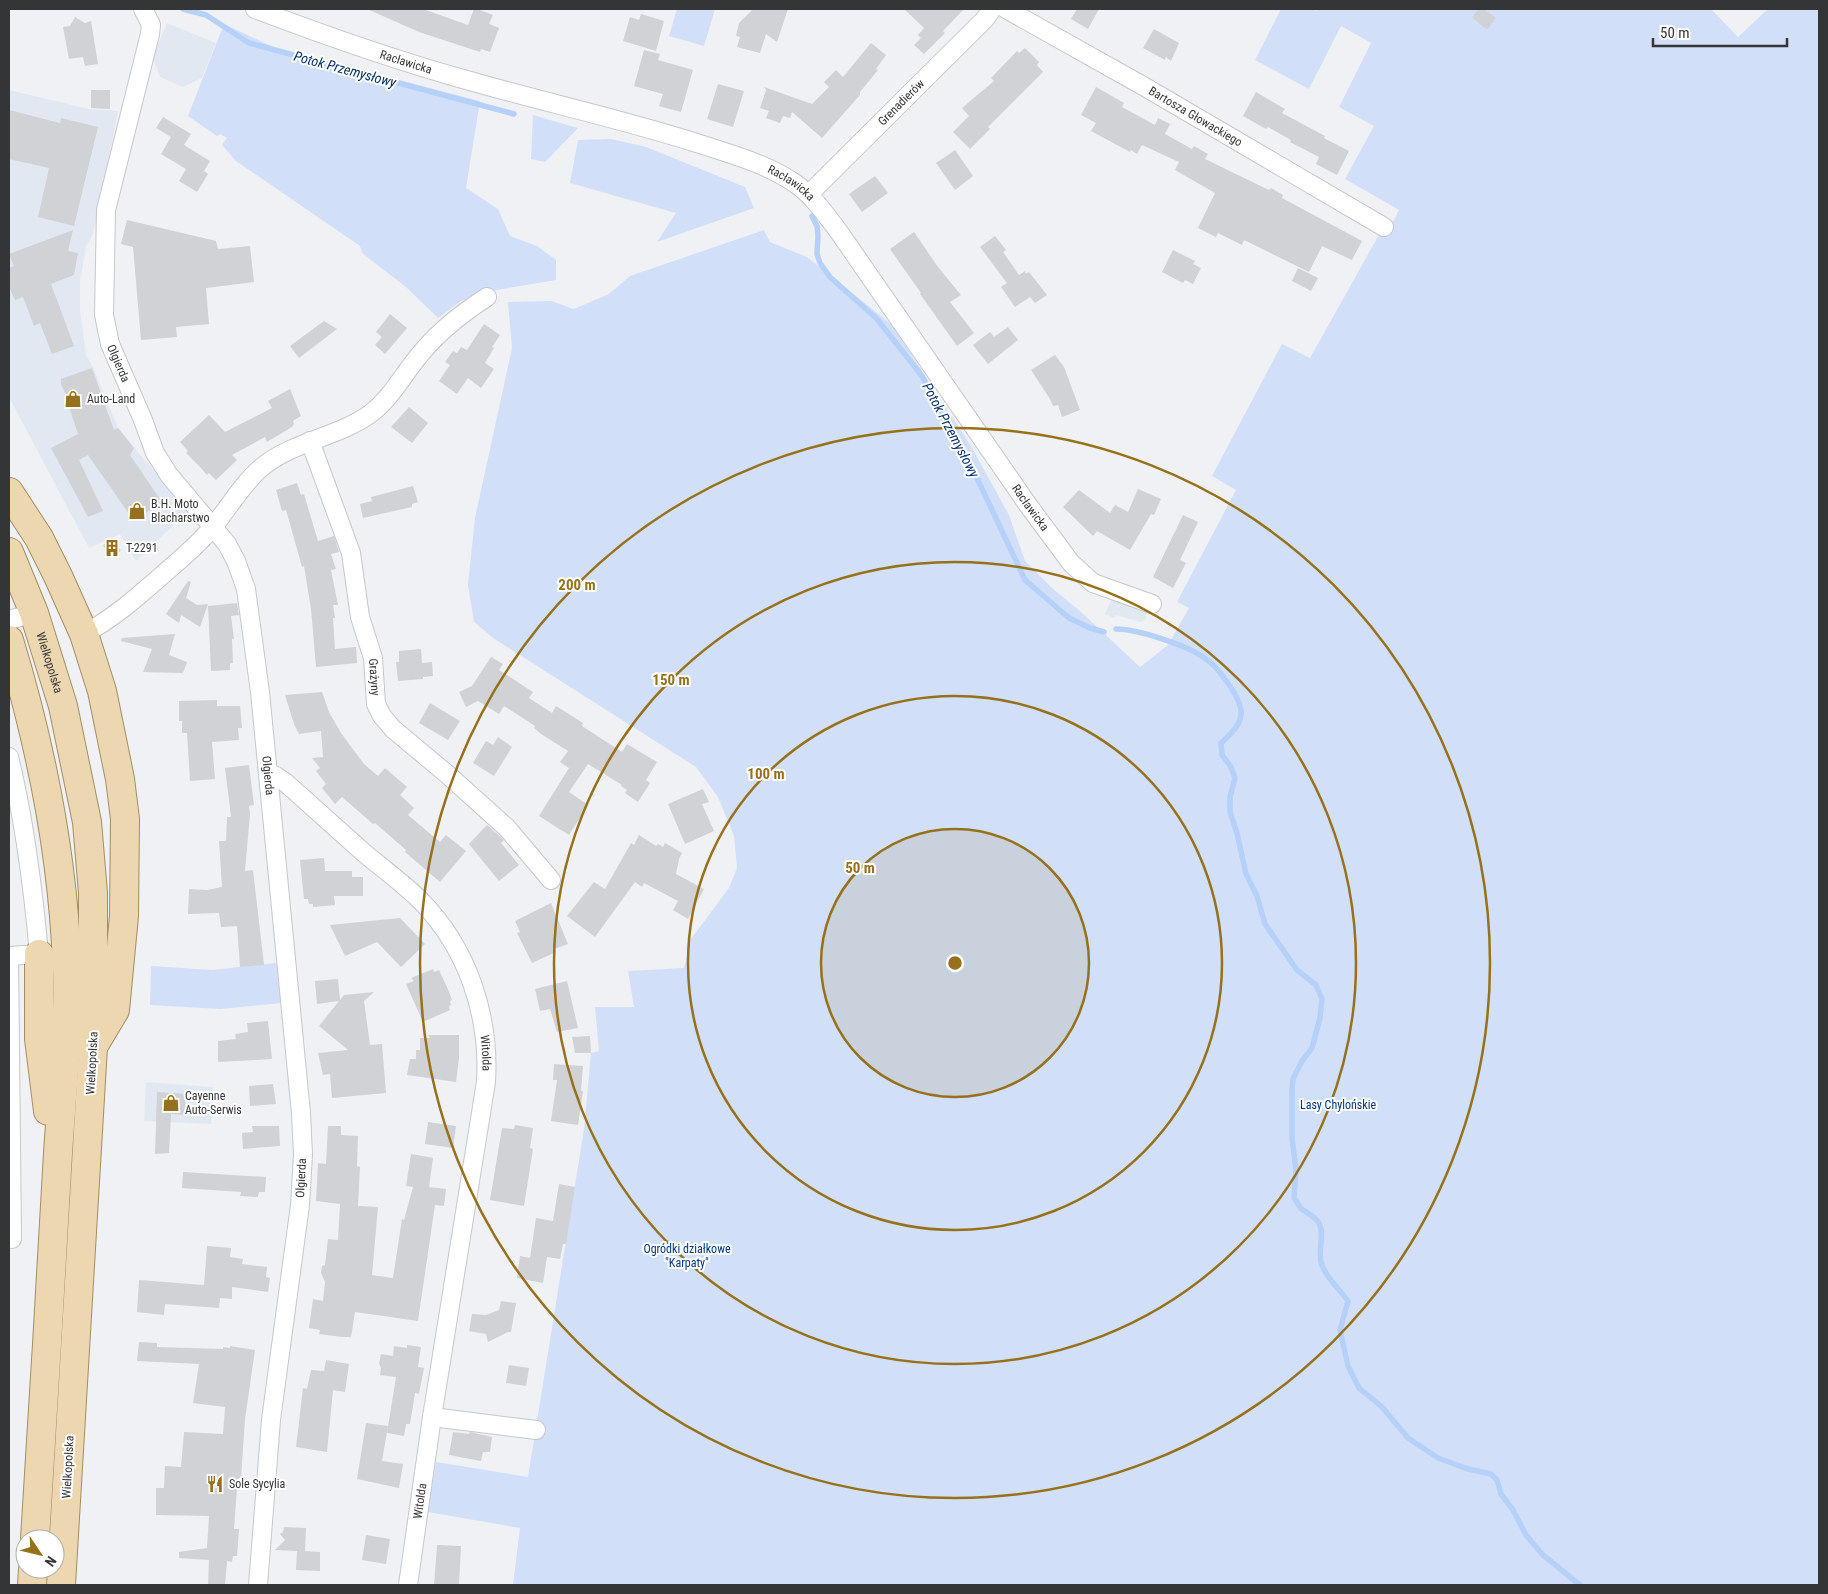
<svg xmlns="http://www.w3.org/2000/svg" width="1828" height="1594" font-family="'Roboto Condensed',sans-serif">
<rect width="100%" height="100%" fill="#eff1f4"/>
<path fill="#e2e8f2" d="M167 23 216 43 202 78 183 87 160 77 153 57Z
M9 90 89 109 118 111 98 215 92 236 86 247 80 282V311L86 355 93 367 118 428 148 464 190 509 136 561 120 534 89 548 9 397Z
M1112 598 1144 607 1147 613 1145 620 1140 622 1116 615 1114 618 1105 614Z
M146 1082 213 1087 211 1124 144 1121Z"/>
<path fill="#d1e0f8" d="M677 9H715L704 46 669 36Z
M1281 9H1312L1317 11 1318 9H1711L1738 37 1768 9H1819V1585H513L520 1528 428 1512 436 1462 528 1477 584 1129 591 1053 599 1051 595 1007H634L628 971 684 968 691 939 729 888 737 868 734 836 718 797 696 767 493 638 474 622 468 585 475 518 512 348 508 302 551 301 574 309 609 294 630 276 764 230 770 242 807 257 891 324 971 446 1009 515 1025 561 1052 588 1081 612 1140 667 1168 645 1189 608 1177 602 1236 490 1212 476 1282 344 1310 358 1380 233 1386 236 1399 210 1345 179 1374 126 1339 107 1371 43 1341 26 1309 89 1255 60Z
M224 24 297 58 360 73 361 70 480 101 466 188 498 209 510 236 537 246 556 260V280L485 292 461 301 438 318 406 287 362 253 360 246 236 161 222 145 227 138 220 134 217 136 188 116Z
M533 115 578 128 545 162 531 159Z
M611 139 646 147 745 187 754 208 657 242 676 213 570 183 578 140Z
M276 963 281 1003 221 1009 150 1005 151 966 212 970Z"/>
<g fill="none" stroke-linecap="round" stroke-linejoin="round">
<path stroke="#b5d0f9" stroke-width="5.5" d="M183 9 206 15 249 43 514 114
M812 216 817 226 818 236 817 254 820 263 830 277 877 319 922 376 970 463 1025 580 1069 618 1090 628 1104 632
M1116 629C1138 629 1189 646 1206 659 1218 667 1241 698 1241 712 1242 725 1229 735 1221 743L1222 755 1231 767 1235 778 1230 797V812L1237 833 1246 874 1257 896 1265 924 1297 970 1316 985 1322 999 1320 1018 1312 1048 1302 1061 1293 1079 1292 1089V1138L1296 1170 1294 1198C1297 1202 1299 1207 1303 1210 1309 1214 1315 1217 1319 1223 1325 1234 1318 1249 1321 1262 1325 1277 1339 1288 1348 1301L1340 1330 1348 1366 1359 1388 1382 1407 1408 1438 1438 1458 1468 1469 1491 1474 1497 1480 1501 1494 1513 1510 1526 1535 1543 1555 1580 1585"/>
</g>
<path fill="#d0d2d5" d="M367 9H423L468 25 474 9H477L493 15 489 24 499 28 490 52 481 49 480 52 419 32Z
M753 9H788L777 42 766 34 760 53 737 47 740 37 736 36 739 23Z
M904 9H964L943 31 945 33 924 54 914 45 921 38 918 35 924 28Z
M1077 9H1099L1088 29 1071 19Z
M1479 9H1484L1496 18 1487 30 1472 17Z
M641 14 664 21 656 51 623 41 630 17 639 20Z
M75 17 85 23 91 21 98 64 85 66 83 57 69 59 63 27 70 26Z
M1154 29 1179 43 1171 61 1166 57 1165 60 1143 48Z
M871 43 886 55 876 69 878 70 860 92V95L822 138 792 112 790 118 783 116 780 123 766 118 769 111 760 108 766 90 764 87 812 104 829 87 824 82 836 70 843 77Z
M1025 48 1039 62 1037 65 1043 72 988 127 990 129 970 149 953 132 969 116 962 108 994 81 991 78 1017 51 1019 53Z
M644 50 660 54 658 60 693 70 681 112 659 106 663 94 634 86Z
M718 84 744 91 733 127 707 119Z
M1096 87 1124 103 1122 107 1155 125 1158 118 1170 124 1165 134 1192 149 1194 146 1208 154 1205 159 1269 190 1271 188 1283 195 1282 198 1362 241 1352 260 1322 246 1309 272 1244 240 1242 245 1218 233 1216 237 1198 228 1215 193 1175 170 1179 162 1142 145 1137 154 1131 150 1130 152 1091 131 1096 123 1081 115Z
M91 90H110V109L91 108Z
M1256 92 1285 109 1282 113 1325 136 1324 138 1349 151 1337 175 1316 164 1319 157 1290 142 1291 140 1268 127 1266 129 1243 116Z
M9 110 60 123 61 118 98 127 74 226 38 217 49 168 9 159Z
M163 117 191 134 184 145 210 161 204 171 208 174 197 192 179 181 186 169 161 154 171 137 156 128Z
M955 150 973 176 955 190 936 163Z
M875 176 888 193 862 212 849 194Z
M127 220 216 241 218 249 250 246 254 282 206 288 209 324 176 327 177 337 141 340 133 247 121 244Z
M73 230 68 251 78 253 74 275 51 284 74 346 52 354 40 323 34 326 23 297 15 300 9 287V268L14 266 9 254Z
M914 232 938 267 961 295 950 302 974 333 957 346 920 294 921 293 890 249Z
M995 236 1006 250 1003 252 1019 275 1025 271 1026 274 1029 272 1047 295 1035 303 1030 297 1015 307 1001 287 1007 283 980 247Z
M1173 250 1195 261 1193 264 1201 268 1193 284 1185 280 1183 283 1162 272Z
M1298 268 1318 278 1311 291 1292 281Z
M390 314 407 328 385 354 375 345 382 337 376 332Z
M324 321 337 329 299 358 290 346Z
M484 324 500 335 492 347 494 348 485 363 494 369 481 388 468 378 457 394 439 381 450 365 445 362 453 351 457 353 461 347 467 350Z
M1008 327 1018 340 988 364 973 345 990 332 994 337Z
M1055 355 1064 367 1080 410 1062 417 1058 405 1053 406 1050 399 1031 370Z
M92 368 114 430 118 428 134 448 130 455 162 502 134 521 88 455 79 460 103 511 88 517 51 448 78 434 70 410 71 409 64 395 66 394 61 385V379Z
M290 389 301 416 293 421 294 424 292 427 267 442 265 437 232 455 237 460 216 480 209 473 207 475 201 468 186 453 188 451 180 442 209 415 225 432 272 408 268 401Z
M409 407 428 423 412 443 391 427Z
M297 483 301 495 304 494 318 541 334 536 339 552 331 554 336 569 331 570 338 605H333L335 618H333L335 649 356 647 357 663 316 667 311 609 304 566 302 567 286 510 282 511 276 490Z
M413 486 418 502 412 504V507L363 518 360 504 372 501 371 497Z
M1138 489 1161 499 1154 515 1151 514 1130 550 1097 531 1093 536 1063 507 1079 490 1110 513 1115 505 1128 512Z
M1183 515 1198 522 1180 560 1186 563 1173 588 1153 577Z
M115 539 121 551 109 557 103 545Z
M188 581 191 582 186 598 197 605 208 604 200 627 181 615 179 623 166 614Z
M237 603 239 615 231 616 234 639H232L233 663H230V670L211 671 208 606Z
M175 634 169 655 187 662 183 673 143 672 152 649 121 641 122 638Z
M421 649 422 663 432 662 433 676 423 677V679L398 681 396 662H399V651Z
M491 657 503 664 499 670 533 692 529 698 552 713 556 706 583 723 582 726 622 752 627 744 657 762 646 780 650 783 638 802 625 793 627 790 621 786 622 785 588 764 569 792 588 805 569 835 539 816 569 768 560 762 568 751 541 734 534 728 535 726 504 706 499 714 478 701 466 707 459 692 472 686Z
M322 692 329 712 341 733 364 764 378 776 385 768 407 787 400 795 414 808 408 815 440 842 446 835 466 851 440 882 405 852 406 850 375 823 373 824 342 797 335 804 322 788 326 784 316 771 320 768 312 758 323 757 321 731 299 734 294 724 285 695Z
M217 700V706H240L242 728H238L239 740 212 742 215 779 190 781 187 733H182V721H179V701Z
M430 703 460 721 448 740 419 723Z
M498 737 512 747 494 776 473 763 486 741 493 745Z
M249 765 254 805 249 806 250 814 245 871 253 870 264 965 240 967 237 926 221 927 219 913 188 914 189 889 207 890 222 887 219 841H226L227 817H231L225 768Z
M703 789 709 802 702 804 714 831 685 844 668 804Z
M487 825 504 840 501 843 519 865 499 881 469 844Z
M639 835 656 846 658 844 663 847 665 843 682 853 679 859 676 874 704 889 688 919 673 910 678 901 644 883 642 887 635 882 595 937 567 916 594 882 605 889 631 843 634 845Z
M324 858 325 871H352V877H363V896H334L335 905 313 907V904H309L308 899H304L300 860Z
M551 903 568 944 554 949 556 952 532 963 517 933 520 932 515 921Z
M400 918 425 944 401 967 377 942 345 956 330 925Z
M433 969 434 972 439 970 447 987 452 1000 450 1001 451 1005 449 1006 450 1010 423 1022 406 984 414 981 411 978Z
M338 979 340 1000 344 995 374 992 364 1001 370 1045 382 1044 386 1093 332 1098 330 1074 323 1075 318 1053 348 1050 319 1026 339 1001 317 1004 315 981Z
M567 981 578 1028 557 1032 550 1009 540 1011 535 989Z
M268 1021 272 1059 218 1062V1041L236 1039 235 1034 248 1032 247 1023Z
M428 1035H459V1058L456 1082 407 1075 410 1059H416V1050H420V1038H430Z
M590 1036 591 1053H575L572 1037Z
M554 1064 583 1066 581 1091H583L578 1125 551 1121 557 1080H553Z
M273 1084 276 1104 250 1106 249 1086Z
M157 1092 186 1094 184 1115 171 1114 169 1153 155 1154Z
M428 1122 456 1126 453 1148 425 1144Z
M515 1125 533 1128 530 1148 533 1149 524 1206 490 1200 502 1128 514 1129Z
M252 1126H279L280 1146 243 1149 242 1133 253 1132Z
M328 1126H341V1135L358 1136 357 1166 360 1167 358 1206 378 1207 372 1275 393 1278 402 1219 404 1220 413 1187 406 1186 411 1154 433 1158 429 1187 446 1189 444 1206 435 1205 418 1321 355 1312 351 1337H342L319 1334 320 1330 309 1328 313 1299 323 1301 325 1282 321 1273 322 1266 325 1265 328 1239 338 1240 340 1204 316 1201 318 1163 326 1164Z
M183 1172 266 1177 265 1192H259L258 1197 240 1196 241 1192 182 1188Z
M559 1184 575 1187 566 1244H563L560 1259 547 1257 543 1283 517 1278 520 1256 530 1258 536 1218 553 1221Z
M207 1246 231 1248 230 1257 243 1259 242 1264 267 1267 266 1277 270 1278 268 1292 232 1287V1299L220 1298 219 1308 165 1304 164 1315 137 1312 139 1280 204 1285Z
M501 1301 516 1303 511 1332H508L488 1342 486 1334 469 1331 472 1314 486 1315 499 1310Z
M139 1342 157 1343V1347L223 1349V1347L230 1348V1346L255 1350 245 1419 241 1478H239L238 1488H237L234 1529H239L237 1556H233L232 1562 227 1561 225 1585H208L209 1560 179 1558V1552L207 1548 209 1516 156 1515V1488H164L165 1466 181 1467 184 1432 223 1434 225 1407 193 1403 199 1364 137 1361Z
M407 1345 421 1347 418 1367 424 1368 419 1394 415 1393 410 1424H406L404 1436 387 1433 396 1377 380 1375 381 1368 379 1364 381 1354 393 1356 394 1346 407 1348Z
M326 1360 349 1364 345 1392 333 1390 327 1452 296 1447 303 1388 307 1389 311 1370 324 1371Z
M509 1365 529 1368 526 1386 506 1383Z
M366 1423 388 1426 382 1461 403 1464 399 1488 357 1479Z
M453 1432 469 1434 470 1432 492 1437 490 1452H483L481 1461 449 1455Z
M284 1527 306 1528 305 1551 320 1552V1571L296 1570 297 1551 275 1550 285 1540 280 1534 283 1532Z
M366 1535 390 1539 386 1564 362 1560Z
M437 1545 461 1546 459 1585H434Z"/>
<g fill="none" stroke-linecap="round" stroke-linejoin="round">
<g stroke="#c5c7ca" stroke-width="20">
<g id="minor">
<path id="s1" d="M143 9 151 25 150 34 106 210 104 315 110 344 143 420 155 453 169 475 227 544 236 561 246 589 260 692 301 1113 303 1155 300 1205 271 1420 258 1585"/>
<path id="s2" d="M255 9C326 36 397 61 470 81 547 103 626 120 703 145 734 155 769 165 796 184 814 197 826 215 839 232L1028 505 1071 563 1093 583 1152 604"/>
<path id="s3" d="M1006 9 1145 87 1384 227"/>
<path id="s4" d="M809 194 985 19 992 9"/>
<path id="s5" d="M310 441 351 553 360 617 373 658 376 704 382 716 393 729 447 774 507 828 551 880"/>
<path d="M9 620 34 613"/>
<path d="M84 634C112 619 135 599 159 578 177 562 196 547 212 528 228 509 242 484 262 467 294 441 338 437 370 414 389 400 400 380 414 362 434 335 459 315 487 297"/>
<path d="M9 757C25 822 33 887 39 954L9 956 12 1239"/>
<path id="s6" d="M268 773 276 776 286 783C312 806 337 829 363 852 382 868 403 883 421 901 468 949 490 1016 486 1082L432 1417 408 1585"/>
<path d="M432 1417 536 1430"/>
</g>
</g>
<g stroke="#a48d64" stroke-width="30">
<g id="primary">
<path d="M9 492 39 538 58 576 84 634 102 691 120 779 125 819 124 916 115 1010 94 1045"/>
<path id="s7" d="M9 552 34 613 63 706 87 822 93 893V1047L61 1585"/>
<path d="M9 640C41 746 63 856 67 966 69 1027 62 1092 58 1153 51 1282 43 1410 35 1539"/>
<path d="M39 954V1039L48 1111"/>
<path d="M32 1585 33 1569"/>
</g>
</g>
<use href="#minor" stroke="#fff" stroke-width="18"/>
<use href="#primary" stroke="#ecd7b1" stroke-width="28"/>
</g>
<circle cx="955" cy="963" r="134" fill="#97701b" fill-opacity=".12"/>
<g fill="none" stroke="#97701b" stroke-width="2.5">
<circle cx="955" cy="963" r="134"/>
<circle cx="955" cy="963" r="267"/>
<circle cx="955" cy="963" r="401"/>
<circle cx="955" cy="963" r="535"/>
</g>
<defs>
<g id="shop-bare" transform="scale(1.35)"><path d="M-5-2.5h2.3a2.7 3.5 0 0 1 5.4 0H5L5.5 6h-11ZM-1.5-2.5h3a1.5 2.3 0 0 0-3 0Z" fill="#97701b" stroke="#fff" stroke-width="2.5" paint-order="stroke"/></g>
<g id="building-bare" transform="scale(1.35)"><path d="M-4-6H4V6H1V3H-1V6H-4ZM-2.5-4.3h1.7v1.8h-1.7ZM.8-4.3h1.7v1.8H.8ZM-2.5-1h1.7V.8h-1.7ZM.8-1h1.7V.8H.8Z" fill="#97701b" stroke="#fff" stroke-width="2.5" paint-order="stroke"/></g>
<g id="restaurant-bare" transform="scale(1.35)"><path d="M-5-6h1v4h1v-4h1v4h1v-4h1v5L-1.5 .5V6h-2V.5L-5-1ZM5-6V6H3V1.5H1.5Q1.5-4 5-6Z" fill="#97701b" stroke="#fff" stroke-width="2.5" paint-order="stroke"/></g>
</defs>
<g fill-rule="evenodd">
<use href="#shop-bare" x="73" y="399"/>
<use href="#shop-bare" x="137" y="511"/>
<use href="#building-bare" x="112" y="548"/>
<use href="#shop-bare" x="171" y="1103"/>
<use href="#restaurant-bare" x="215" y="1484"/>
</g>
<g text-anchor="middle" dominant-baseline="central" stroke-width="4" stroke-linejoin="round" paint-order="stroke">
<g font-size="12" fill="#343536" stroke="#fff">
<text stroke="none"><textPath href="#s2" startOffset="160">Racławicka</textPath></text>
<text stroke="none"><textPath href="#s4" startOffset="130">Grenadierów</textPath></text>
<text stroke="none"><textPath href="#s3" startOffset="218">Bartosza Głowackiego</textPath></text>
<text stroke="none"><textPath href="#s2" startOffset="565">Racławicka</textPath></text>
<text stroke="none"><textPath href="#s1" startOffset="364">Olgierda</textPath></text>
<text stroke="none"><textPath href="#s2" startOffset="970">Racławicka</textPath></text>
<text stroke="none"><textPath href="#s7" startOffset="118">Wielkopolska</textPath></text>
<text stroke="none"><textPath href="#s5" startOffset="246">Grażyny</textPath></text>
<text stroke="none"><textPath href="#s1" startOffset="814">Olgierda</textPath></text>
<text stroke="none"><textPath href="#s6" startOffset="369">Witolda</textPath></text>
<text transform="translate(92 1063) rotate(-87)">Wielkopolska</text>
<text transform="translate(301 1178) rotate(-87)">Olgierda</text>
<text transform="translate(68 1467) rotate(-87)">Wielkopolska</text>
<text transform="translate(420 1501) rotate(-82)">Witolda</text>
</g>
<g font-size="12" fill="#343536" stroke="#fff" text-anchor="start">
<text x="87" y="399">Auto-Land</text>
<text x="151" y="504">B.H. Moto<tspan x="151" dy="14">Blacharstwo</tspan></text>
<text x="126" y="548">T-2291</text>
<text x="185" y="1096">Cayenne<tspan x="185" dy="14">Auto-Serwis</tspan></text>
<text x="229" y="1484">Sole Sycylia</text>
</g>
<g font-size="12" fill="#003782" stroke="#fff">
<text x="1338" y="1105">Lasy Chylońskie</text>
<text x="687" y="1249">Ogródki działkowe<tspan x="687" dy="14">"Karpaty"</tspan></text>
</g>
<g font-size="14" font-style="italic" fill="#072f68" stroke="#fff">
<text transform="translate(345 69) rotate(15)">Potok Przemysłowy</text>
<text transform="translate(951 430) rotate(62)">Potok Przemysłowy</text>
</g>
</g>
<circle cx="955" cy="963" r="8" fill="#97701b" stroke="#fff" stroke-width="2.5"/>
<g font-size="15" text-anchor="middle" font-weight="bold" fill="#97701b" stroke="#fff" stroke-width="4" stroke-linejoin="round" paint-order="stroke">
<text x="577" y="590">200 m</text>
<text x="671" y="685">150 m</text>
<text x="766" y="779">100 m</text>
<text x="860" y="873">50 m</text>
</g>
<rect width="1828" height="1594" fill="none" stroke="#343536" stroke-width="20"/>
<g transform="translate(40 1554) rotate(125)"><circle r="24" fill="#ffffff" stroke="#aeaeaf"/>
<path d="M0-4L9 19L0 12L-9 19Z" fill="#97701b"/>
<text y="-8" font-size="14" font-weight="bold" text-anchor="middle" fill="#343536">N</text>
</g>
<path d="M1653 38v8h134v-8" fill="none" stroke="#343536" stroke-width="2.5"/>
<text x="1660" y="38" font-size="15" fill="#343536" stroke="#ffffff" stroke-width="4" paint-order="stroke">50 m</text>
</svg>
